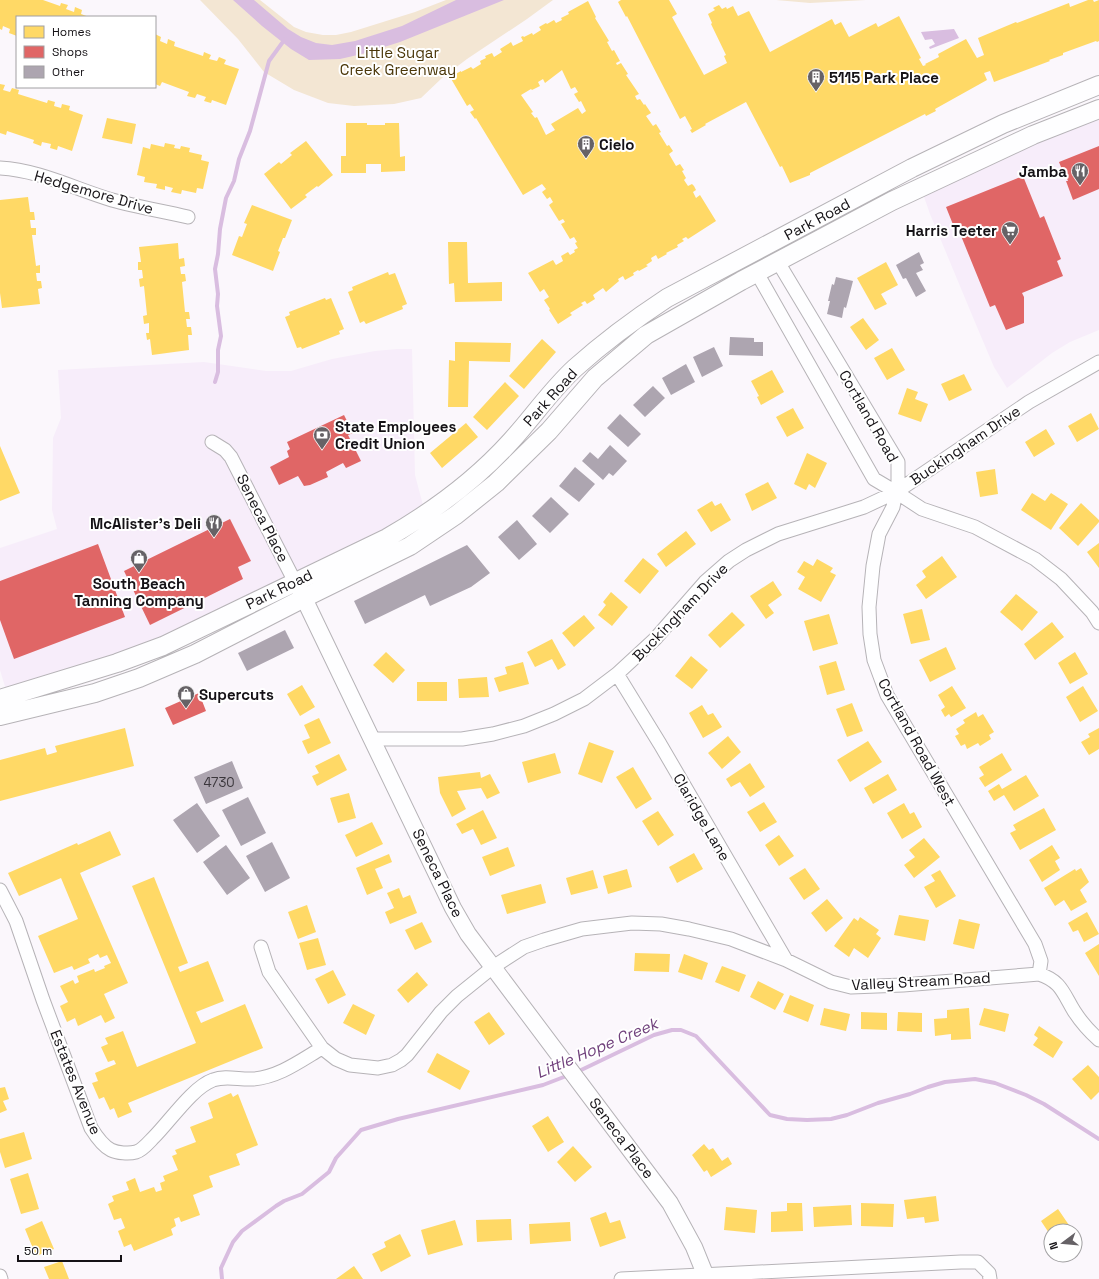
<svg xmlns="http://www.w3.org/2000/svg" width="1099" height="1279" font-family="'Space Grotesk',sans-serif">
<rect width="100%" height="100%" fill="#fbf7fc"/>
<path fill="#f7edfa" d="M1099 115V330L1070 342 1052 353 1007 388 994 367 977 327 930 214 923 194Z
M397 349H412L415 475 424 509 372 540 167 639 6 690 0 670V548L57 529 52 510 53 438 61 418 58 370 204 362 266 371H291L332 359 375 351Z"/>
<path fill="#f3e6d3" d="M200 0H260L294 27 306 32 323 35H336L351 32 415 12 446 0H553L527 19 467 59 442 78 421 98 394 104 354 106 328 103 294 90 264 72 238 39Z
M776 0H866L810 3Z"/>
<path fill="#d9bde0" d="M233 0H254L288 29 301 37 316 43 332 45 355 41 402 26 456 0H504L400 42 362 54 340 59 309 60 291 49 262 26Z
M954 29 959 38 930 49 929 47 935 44 932 39 925 40 921 32Z"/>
<path fill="#ffd966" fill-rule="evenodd" d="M0 0H43L60 6 61 3 68 5 66 9 74 12 75 7 82 10 81 14 89 17H17V36L9 33 10 29 3 26 2 30 0 29Z
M621 0H669L677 14 672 17 704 75 727 63 724 56 726 55 711 24 712 23 708 14 715 10 713 8 719 5 722 9 726 7 727 9 733 6 738 16 749 11 770 52 832 19 835 25 841 22 849 37 876 23 878 27 899 16 921 58 919 59 923 66 926 65 925 64 939 57 938 54 966 39 977 58 984 55 978 38 1016 22 1017 23 1069 3 1070 7 1088 0H1093L1094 2 1099 0V41L1097 42 1096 41 1063 53V55L1049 60 1050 61 994 82 990 71 984 73 987 80 935 109 936 111 926 116 925 114 810 173V175L790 183 782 166 780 167 746 102 705 124 706 125 692 133 690 130 692 129 685 116 680 119 627 16 626 17 618 2Z
M588 1 596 17 595 18 609 41 607 42 612 51 614 50 620 61 616 63 617 65 621 63 628 74 626 75 639 94 635 96 637 100 640 99 644 105 645 104 651 113 646 116 653 126 656 124 661 132 659 133 667 146 669 145 673 151 669 154 676 166 680 164 684 170 682 171 686 178 684 180 688 186 692 184 694 186 696 190 693 192 696 198 700 195 716 221 688 239 686 237 682 239 684 241 677 245 678 247 666 253 667 254 658 259 656 255 651 258 652 261 646 265 648 266 639 271 638 270 633 273 634 275 625 280 623 276 618 279 619 281 606 292 603 288 593 295 595 299 587 304 585 301 581 303 583 305 570 313 572 315 558 324 549 310 550 309 544 300 549 297 544 289 540 292 528 273 553 260 556 265 563 261 561 256 568 252 570 255 575 252 574 250 578 248 575 243 577 242 574 237 570 239 561 224 565 222 563 219 559 221 549 205 553 202 550 197 547 199 542 192 546 189 542 184 523 195 476 118 475 119 470 112 474 110 470 104 467 106 450 77 461 71V72L471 67 473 69 481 64 480 61 486 58 485 56 492 53 494 57 502 52 500 49 511 42 513 46 523 41 521 37 523 36 524 37 532 33 533 35 541 30 539 27 546 23 547 24 554 20 556 23 562 20 561 18 569 14 568 12ZM562 70 571 89 575 87 578 92 574 94 579 102 581 101 586 111 582 114 578 108 551 124 555 130 546 135 537 117 535 118 531 113 533 112 521 95 531 89 532 90 540 86 538 82 543 79 545 83Z
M155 34 161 37 160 41 167 44 168 39 175 42 174 46 203 56 204 52 211 55 209 59 217 61 219 57 226 60 224 64 239 69 226 105 212 100 211 103 204 101 206 97 197 94 195 98 187 96 189 92 162 82 160 86 155 84Z
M0 84 5 85 3 90 10 92 12 88 19 90 18 94 47 103 48 100 55 102 54 106 61 108 62 104 70 106 69 110 83 115 72 151 58 146 57 150 50 148 51 144 42 142 41 146 33 143 34 140 7 131 6 135 0 133Z
M107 118 136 124 132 144 102 138Z
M346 123H367V125H385V123H399L400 157 405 156V171L381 172V164H366V173H341V156H346Z
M306 141 333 175 318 187 317 186 305 195 307 197 291 209 264 174 279 162 281 164 292 155 290 153Z
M165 143 175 145 174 148 180 149 181 146 190 148 189 152 202 155 201 160 209 162 203 189 197 188 196 193 182 190 181 194 171 192 173 188 165 186V190L156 188 157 184 144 182 145 177 137 175 143 147 150 149 151 144 164 147Z
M28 197 30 212H34L35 220H30L31 228H36V235H32L36 266 40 265V273H36L37 281H41L42 288 38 289 40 304 2 308 0 293V200Z
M252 205 292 220 285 238H283L278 251 280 252 273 271 232 255 239 236 242 237 247 224 244 223Z
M448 242H467L468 283 502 282V301L455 302 454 283 449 284Z
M178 243 179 259 184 258 185 266 180 267 181 274H185L186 281 182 282 185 312H189L190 319H186L187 327H191L192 335H188L189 350 152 355 150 339 147 340 146 333H149V323L144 324 143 316 147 315 144 286 140 287 139 279 143 278 142 270H138V262H141L139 247Z
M886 262 898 285 881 294 887 304 875 310 857 278Z
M388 272 389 275 395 273 407 304 402 306 403 309 366 324 364 321 360 323 348 292 353 290 352 287Z
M325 298 326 300 331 298 344 329 339 331 340 334 302 349 301 347 297 348 285 317 290 315 289 312Z
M863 318 879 340 866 350 850 327Z
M542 339 556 352 524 389 509 376Z
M455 342 511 343 510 362 469 361 468 407H448L449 360 455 361Z
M892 348 905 370 887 380 874 358Z
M772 370 784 392 761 405 757 397 759 396 751 381Z
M964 374 972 390 949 401 941 384Z
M505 382 519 396 487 430 473 417Z
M907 388 918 392 915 399 928 404 921 422 898 414Z
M793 408 804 428 787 437 776 417Z
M1091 413 1099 429 1077 442 1068 426Z
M466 423 478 437 442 468 430 453Z
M1046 429 1055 444 1034 457 1025 442Z
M0 446 20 493 0 501Z
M807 453 827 463 815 488 809 484 806 490 794 484Z
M995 469 998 494 980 497 976 472Z
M768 482 777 498 752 511 745 494Z
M1032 493 1045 501 1051 493 1068 504 1051 530 1021 510Z
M712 501 715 506 721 503 731 520 711 532 697 510Z
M1081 503 1099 520V522L1078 546 1059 528Z
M686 531 696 544 666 567 657 554Z
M1099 543V568L1087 552Z
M942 556 957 577 926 599 916 585 926 577 922 571Z
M643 558 659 571 640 594 624 581Z
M817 559 833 568 830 572 836 575 821 602 798 589 805 577 797 572 804 561 813 566Z
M773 581 782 595 768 605 774 613 766 619 750 596Z
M611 592 628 607 612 626 598 615 606 605 603 602Z
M1016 594 1038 612 1022 631 1000 612Z
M922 609 930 640 911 644 903 614Z
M732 612 745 625 720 648 708 635Z
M829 614 838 644 813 651 804 621Z
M584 615 595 628 574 647 562 633Z
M1052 622 1064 637 1035 660 1024 644Z
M552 639 566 665 558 670 552 659 535 667 527 652Z
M946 647 956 669 930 682 919 660Z
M386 652 405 670 393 683 373 665Z
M1075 652 1088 674 1070 684 1058 663Z
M691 656 708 670 692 689 675 676Z
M836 661 845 690 827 695 819 666Z
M523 662 529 684 499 692 494 678 507 674 505 667Z
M487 677 489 697 459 698 458 679Z
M417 682H447V701H417Z
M302 685 315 707 300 716 287 694Z
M952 686 966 708 951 717 949 714 945 717 941 710 945 707 938 695Z
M1083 686 1098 711 1080 722 1066 697Z
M852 703 863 731 847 737 836 709Z
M702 705 708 715 713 713 722 727 703 738 689 713Z
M976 712 978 717 983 714 994 732 989 735 991 739 980 746 978 743 967 749 965 744 961 746 955 736 959 734 956 729 965 723 963 720Z
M319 718 331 743 308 754 302 741 310 738 304 725Z
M125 728 134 766 0 801V760L45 748 47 755 57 752 55 746Z
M1099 728V749L1089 755 1081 742 1090 737 1088 734Z
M728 736 741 752 722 769 708 753Z
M868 741 882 762 850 782 837 760Z
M589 742 614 751 602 783 578 774Z
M555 753 561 773 528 783 522 762Z
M1002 753 1012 770 985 787 979 778 984 775 979 767Z
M339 754 347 770 317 786 312 776 319 773 315 766Z
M750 763 765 787 750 797 740 782 731 787 726 779Z
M633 767 652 799 636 809 616 777Z
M480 772 481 778 490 774 500 793 487 799 481 788 457 791 466 809 452 817 440 793 438 777Z
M888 774 897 790 873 804 864 788Z
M1026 775 1039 796 1014 811 1004 795 994 801 988 791 999 784 1002 789Z
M349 793 356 818 338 823 330 798Z
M764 802 777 822 760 832 747 812Z
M904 803 910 814 914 812 922 827 902 839 887 813Z
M1044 808 1056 830 1020 850 1010 833 1016 830 1013 825Z
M483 810 497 838 481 845 473 829 462 834 456 824Z
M658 811 674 835 658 846 642 821Z
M372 822 383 844 356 857 345 835Z
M110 831 121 855 80 873 128 983 104 994 115 1018 105 1023 101 1015 78 1026 75 1018 67 1022 60 1006 68 1002 60 986 73 980 75 984 79 982 77 976 94 969 95 972 105 968 104 966 111 963 107 955 100 958 98 954 88 959 90 963 74 970 72 966 54 973 38 936 78 919 61 878 19 896 8 873 77 843 78 845Z
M779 835 794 856 779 866 765 845Z
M924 838 940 857 914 878 904 865 915 857 909 850Z
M1052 845 1060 858 1055 861 1060 870 1042 882 1029 860Z
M508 847 515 866 490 876 482 857Z
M694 853 703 869 677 883 669 867Z
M389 854 392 862 375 869 383 888 367 895 356 868Z
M805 868 820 889 804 900 789 878Z
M1081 868 1089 882 1080 890 1087 902 1071 911 1064 900 1055 906 1044 888 1075 869 1076 871Z
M627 869 632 887 608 894 603 876Z
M593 870 598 888 571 895 566 878Z
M940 870 956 896 936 908 924 887 935 881 931 875Z
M154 877 188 963 178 967 180 972 208 961 224 1001 196 1012 201 1023 245 1004 263 1048 128 1103 132 1112 118 1118 114 1108 110 1110 104 1097 99 1099 92 1083 98 1081 95 1073 116 1064 114 1060 108 1062 101 1047 108 1044 105 1038 123 1031 137 1067 196 1043 132 886Z
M541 884 546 903 507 914 501 895Z
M399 888 403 898 410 895 417 913 390 924 385 912 394 908 387 893Z
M827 899 843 918 826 932 811 913Z
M307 905 316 932 298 939 288 912Z
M1087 912 1099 934 1084 942 1078 930 1073 932 1068 923Z
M899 915 929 920 925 941 894 935Z
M860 917 879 930 876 934 881 938 868 958 854 948 849 957 834 946 854 918 858 921Z
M959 919 980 924 974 949 953 944Z
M422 922 432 942 415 950 405 930Z
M318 938 326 965 307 970 299 943Z
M1099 944V976L1085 953Z
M635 953 670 954 669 972 634 971Z
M684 954 708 963 702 980 678 972Z
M722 966 746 975 739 992 715 982Z
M333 970 346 995 328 1004 315 979Z
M417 972 428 985 408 1003 397 990Z
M758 981 784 994 775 1010 750 997Z
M790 995 814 1005 808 1022 783 1012Z
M353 1004 375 1015 366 1035 343 1023Z
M824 1008 850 1014 846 1031 820 1025Z
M969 1008 971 1039 951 1040V1034L935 1036 934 1019 947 1018V1010Z
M984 1008 1009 1014 1005 1032 979 1025Z
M489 1012 505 1034 489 1045 474 1022Z
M861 1012 887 1013V1030L861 1029Z
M898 1012 922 1013V1032L897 1031Z
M1039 1026 1063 1042 1053 1058 1033 1045 1038 1038 1034 1035Z
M437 1053 470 1071 460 1090 427 1072Z
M1088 1065 1099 1077V1092L1091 1100 1072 1079Z
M5 1087 9 1099 3 1101 7 1110 0 1113V1088Z
M231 1093 233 1097 238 1094 258 1145 236 1154 240 1165 209 1176 213 1187 193 1195 200 1215 181 1222 179 1217 174 1219 176 1226 171 1229 173 1235 134 1251 131 1244 124 1247 118 1231 125 1228 121 1218 114 1220 108 1204 114 1201 112 1196 129 1190 126 1182 135 1178 140 1192 154 1187 156 1192 162 1190 160 1183 165 1181 163 1176 178 1170 172 1156 177 1154 175 1150 196 1142 190 1127 213 1118 208 1103Z
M548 1116 564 1142 548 1152 532 1126Z
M24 1132 32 1159 5 1168 0 1152V1139Z
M704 1144 709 1150 713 1148 722 1161 728 1157 732 1164 711 1177 707 1170 704 1172 692 1155Z
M573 1146 592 1167 575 1182 557 1162Z
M28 1173 39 1209 21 1214 10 1179Z
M936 1196 939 1221 925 1223 924 1217 907 1219 904 1200Z
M787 1203H802L803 1231 771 1232V1212L787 1211Z
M861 1203 894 1204 893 1227 861 1226Z
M851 1205 852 1225 814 1227 813 1207Z
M726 1207 757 1210 755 1233 724 1230Z
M1058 1209 1073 1231H1051V1236L1041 1221Z
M606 1212 610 1223 620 1220 626 1238 600 1247 590 1218Z
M511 1219 512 1240 477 1242 476 1220Z
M455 1220 463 1245 428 1255 421 1230Z
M42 1221 54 1249 36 1256 25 1229Z
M570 1222 571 1241 530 1244 529 1224Z
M400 1234 411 1256 381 1272 372 1254 386 1247 384 1242Z
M62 1261 69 1279H49L44 1267Z
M354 1266 363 1279H336Z"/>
<path fill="#e06666" d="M1099 146V189L1073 200 1066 181H1068L1066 176 1065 177 1059 162Z
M1023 176 1040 218 1044 216 1061 259 1057 261 1063 276 1022 293 1024 297V323L1006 330 995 305 990 307 959 231 956 232 946 207Z
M344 415 353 433 348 435 361 461 346 468 343 463 326 472 328 477 310 485 304 486 298 476 279 485 270 467 289 457 287 451 290 449 287 442Z
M230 519 251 561 238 567 243 579 150 625 124 571Z
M98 544 125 617 14 659 0 620V581Z
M199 693 206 711 173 725 165 708Z"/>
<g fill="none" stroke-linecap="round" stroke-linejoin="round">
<path stroke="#d9bde0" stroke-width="4" d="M215 382 218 372V350L221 336 217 306 218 294 215 269 218 254 220 229 226 198 234 181 239 159 250 131 269 61 285 39
M577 1072 654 1035 672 1030H681L696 1036 770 1115 787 1119 807 1120 831 1119 847 1115 878 1103 910 1094 928 1087 945 1082 975 1079 995 1083 1026 1095 1044 1104 1099 1139
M222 1279 221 1268 233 1242 242 1231 276 1206 284 1201 302 1194 329 1172 336 1158 361 1130 398 1119 543 1085 569 1075"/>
</g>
<path fill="#ada5b0" d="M919 252 924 263 920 265 923 270 916 273 926 291 916 297 906 278 903 279 896 265Z
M836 277 853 281 846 308 844 307 842 318 827 314 830 301H828L832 284 834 285Z
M730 337 754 338V342H763V356L729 355Z
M714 347 723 366 702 377 693 357Z
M686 364 695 382 671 395 662 378Z
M653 386 665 398 645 417 633 405Z
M620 414 641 434 628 447 607 428Z
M610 445 627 461 613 476 609 473 603 480 582 461 590 452 598 459Z
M575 467 595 484 579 502 559 486Z
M551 497 569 514 550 533 532 516Z
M517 520 537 544 519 560 498 537Z
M467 545 490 573 471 587 430 606 425 595 365 624 354 601Z
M285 630 294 648 247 671 238 653Z
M232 761 243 788 206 804 194 777Z
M248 797 266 833 241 846 222 810Z
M197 803 220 836 197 853 173 820Z
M272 842 290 878 265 892 246 856Z
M226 845 250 878 227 895 203 862Z"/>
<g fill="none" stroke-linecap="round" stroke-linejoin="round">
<g stroke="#b6b3b7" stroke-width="15">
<path id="minor" d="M0 168C39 170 75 189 112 200 137 207 163 211 188 217
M757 273 874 479 896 492 898 485V462L778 262
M212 442 225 450 231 457 295 582
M617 674 660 744 786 960
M372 739H462L493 734 524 726 554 714 584 699 617 674 655 639 705 582 729 561 746 550 778 534 864 507 896 492 1029 402 1099 362
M0 890 16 921 43 1000 91 1128C96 1136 103 1146 111 1150 117 1153 129 1154 136 1152 143 1150 149 1142 154 1137 170 1121 193 1087 213 1080 226 1075 240 1080 253 1079 279 1077 300 1061 322 1048
M261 947 269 972 322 1048 336 1059 350 1065 378 1068 392 1065 401 1060 407 1055 441 1012 457 996 493 967 524 947 544 940 582 929 632 923 661 924 689 929 731 939 786 960 831 982 851 987 903 985 1039 974C1061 981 1063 993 1074 1011 1081 1022 1089 1031 1099 1040
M1039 974 1041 961 1035 944 887 695 874 660 870 634 869 607 873 566 879 534 893 507 896 492 922 509 975 527 1035 559 1061 579 1092 612 1099 623
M0 1276 1 1279
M621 1279 961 1262H978L989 1273 990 1279"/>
</g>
<g stroke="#b6b3b7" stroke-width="18">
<path id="tertiary" d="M299 588 453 908 468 934 670 1203 694 1247 707 1279"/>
</g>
<g stroke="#b6b3b7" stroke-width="20">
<path id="secondary" d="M0 699 117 663 163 646 387 538C434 511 475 481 511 441 533 417 551 390 575 368 604 342 635 319 667 298L912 168 1003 124 1099 85
M0 716 95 693 139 678 195 654 304 598 410 546 456 515 496 483 549 431 595 378 646 335 741 281 892 201 1033 135 1099 109"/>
</g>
<use href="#minor" stroke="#fefeff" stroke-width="13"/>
<use href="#tertiary" stroke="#fefeff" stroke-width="16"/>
<use href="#secondary" stroke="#fefeff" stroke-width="18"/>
</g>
<defs>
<g id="building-pin" transform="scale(0.9)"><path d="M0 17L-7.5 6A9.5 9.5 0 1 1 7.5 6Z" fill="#666266" stroke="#fff"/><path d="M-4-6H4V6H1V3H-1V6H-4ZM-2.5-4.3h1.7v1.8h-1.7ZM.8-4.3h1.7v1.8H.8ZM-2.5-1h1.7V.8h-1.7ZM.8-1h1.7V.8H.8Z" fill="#fff"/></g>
<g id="restaurant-pin" transform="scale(0.9)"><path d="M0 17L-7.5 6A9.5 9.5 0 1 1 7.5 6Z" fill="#666266" stroke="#fff"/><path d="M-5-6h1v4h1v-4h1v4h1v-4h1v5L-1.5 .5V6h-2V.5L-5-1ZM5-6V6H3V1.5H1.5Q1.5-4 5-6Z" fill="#fff"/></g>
<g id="supermarket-pin" transform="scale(0.9)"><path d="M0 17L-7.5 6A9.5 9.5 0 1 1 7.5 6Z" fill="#666266" stroke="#fff"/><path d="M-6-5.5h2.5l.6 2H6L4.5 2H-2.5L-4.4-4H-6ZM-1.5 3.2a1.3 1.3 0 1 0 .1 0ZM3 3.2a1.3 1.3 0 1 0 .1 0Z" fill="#fff"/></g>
<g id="bank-pin" transform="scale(0.9)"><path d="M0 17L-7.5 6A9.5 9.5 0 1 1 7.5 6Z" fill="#666266" stroke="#fff"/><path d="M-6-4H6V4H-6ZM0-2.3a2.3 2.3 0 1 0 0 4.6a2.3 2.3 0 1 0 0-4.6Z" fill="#fff"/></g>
<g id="shop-pin" transform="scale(0.9)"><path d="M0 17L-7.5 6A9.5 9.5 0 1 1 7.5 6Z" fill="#666266" stroke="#fff"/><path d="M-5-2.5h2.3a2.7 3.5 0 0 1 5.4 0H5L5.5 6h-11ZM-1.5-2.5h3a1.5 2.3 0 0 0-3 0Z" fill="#fff"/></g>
</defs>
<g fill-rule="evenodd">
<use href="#building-pin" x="816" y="77"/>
<use href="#building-pin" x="586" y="144"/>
<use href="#restaurant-pin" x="1080" y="171"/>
<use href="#supermarket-pin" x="1010" y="230"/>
<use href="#bank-pin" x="322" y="435"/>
<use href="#restaurant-pin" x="214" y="523"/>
<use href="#shop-pin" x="139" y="558"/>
<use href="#shop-pin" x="186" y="694"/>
</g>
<g text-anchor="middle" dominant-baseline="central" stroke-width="4" stroke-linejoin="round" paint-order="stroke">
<g font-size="13" fill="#3b373c">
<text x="219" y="782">4730</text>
</g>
<g font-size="15" fill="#4a3608" stroke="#fff">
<text x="398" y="52">Little Sugar<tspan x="398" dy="17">Creek Greenway</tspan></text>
</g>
<g font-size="15" font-weight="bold" fill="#151216" stroke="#fff" text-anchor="start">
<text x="829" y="77">5115 Park Place</text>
<text x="599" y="144">Cielo</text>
<text x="1067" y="171" text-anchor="end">Jamba</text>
<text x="997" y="230" text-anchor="end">Harris Teeter</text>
<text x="335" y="426">State Employees<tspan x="335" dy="17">Credit Union</tspan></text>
<text x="201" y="523" text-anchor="end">McAlister's Deli</text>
<text x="139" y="583" text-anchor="middle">South Beach<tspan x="139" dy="17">Tanning Company</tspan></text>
<text x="199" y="694">Supercuts</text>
</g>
<g font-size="15" fill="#151216" stroke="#fff">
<text transform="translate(94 192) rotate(16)">Hedgemore Drive</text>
<text transform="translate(817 219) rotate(-28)">Park Road</text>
<text transform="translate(550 397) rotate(-48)">Park Road</text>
<text transform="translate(869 416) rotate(60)">Cortland Road</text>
<text transform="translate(965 445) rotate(-34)">Buckingham Drive</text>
<text transform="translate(263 518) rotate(63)">Seneca Place</text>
<text transform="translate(279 589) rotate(-26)">Park Road</text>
<text transform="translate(680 612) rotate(-46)">Buckingham Drive</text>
<text transform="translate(917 742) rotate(61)">Cortland Road West</text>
<text transform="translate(702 817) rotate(60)">Claridge Lane</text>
<text transform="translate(438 873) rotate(64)">Seneca Place</text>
<text transform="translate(921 981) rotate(-3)">Valley Stream Road</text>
<text transform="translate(76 1082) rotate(68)">Estates Avenue</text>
<text transform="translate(622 1138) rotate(53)">Seneca Place</text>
</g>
<g font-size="16" font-style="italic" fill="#70407c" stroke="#fff">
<text transform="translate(597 1048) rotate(-23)">Little Hope Creek</text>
</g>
</g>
<rect x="16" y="16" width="140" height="72" fill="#ffffff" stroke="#a1a0a2"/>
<rect x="24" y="26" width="20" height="12" fill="#ffd966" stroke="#a1a0a2"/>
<text x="52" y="36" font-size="12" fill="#151216">Homes</text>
<rect x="24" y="46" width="20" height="12" fill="#e06666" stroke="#a1a0a2"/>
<text x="52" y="56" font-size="12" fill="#151216">Shops</text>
<rect x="24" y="66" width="20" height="12" fill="#ada5b0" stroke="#a1a0a2"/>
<text x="52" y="76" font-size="12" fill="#151216">Other</text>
<g transform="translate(1063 1243) rotate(254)"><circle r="19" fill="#ffffff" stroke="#a1a0a2"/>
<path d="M0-3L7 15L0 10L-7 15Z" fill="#666266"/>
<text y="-6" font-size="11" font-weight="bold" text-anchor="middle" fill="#151216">N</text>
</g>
<path d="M18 1255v6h103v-6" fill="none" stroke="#151216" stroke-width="2"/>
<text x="24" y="1255" font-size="12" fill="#151216" stroke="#ffffff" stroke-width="3" paint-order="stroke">50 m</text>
</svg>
